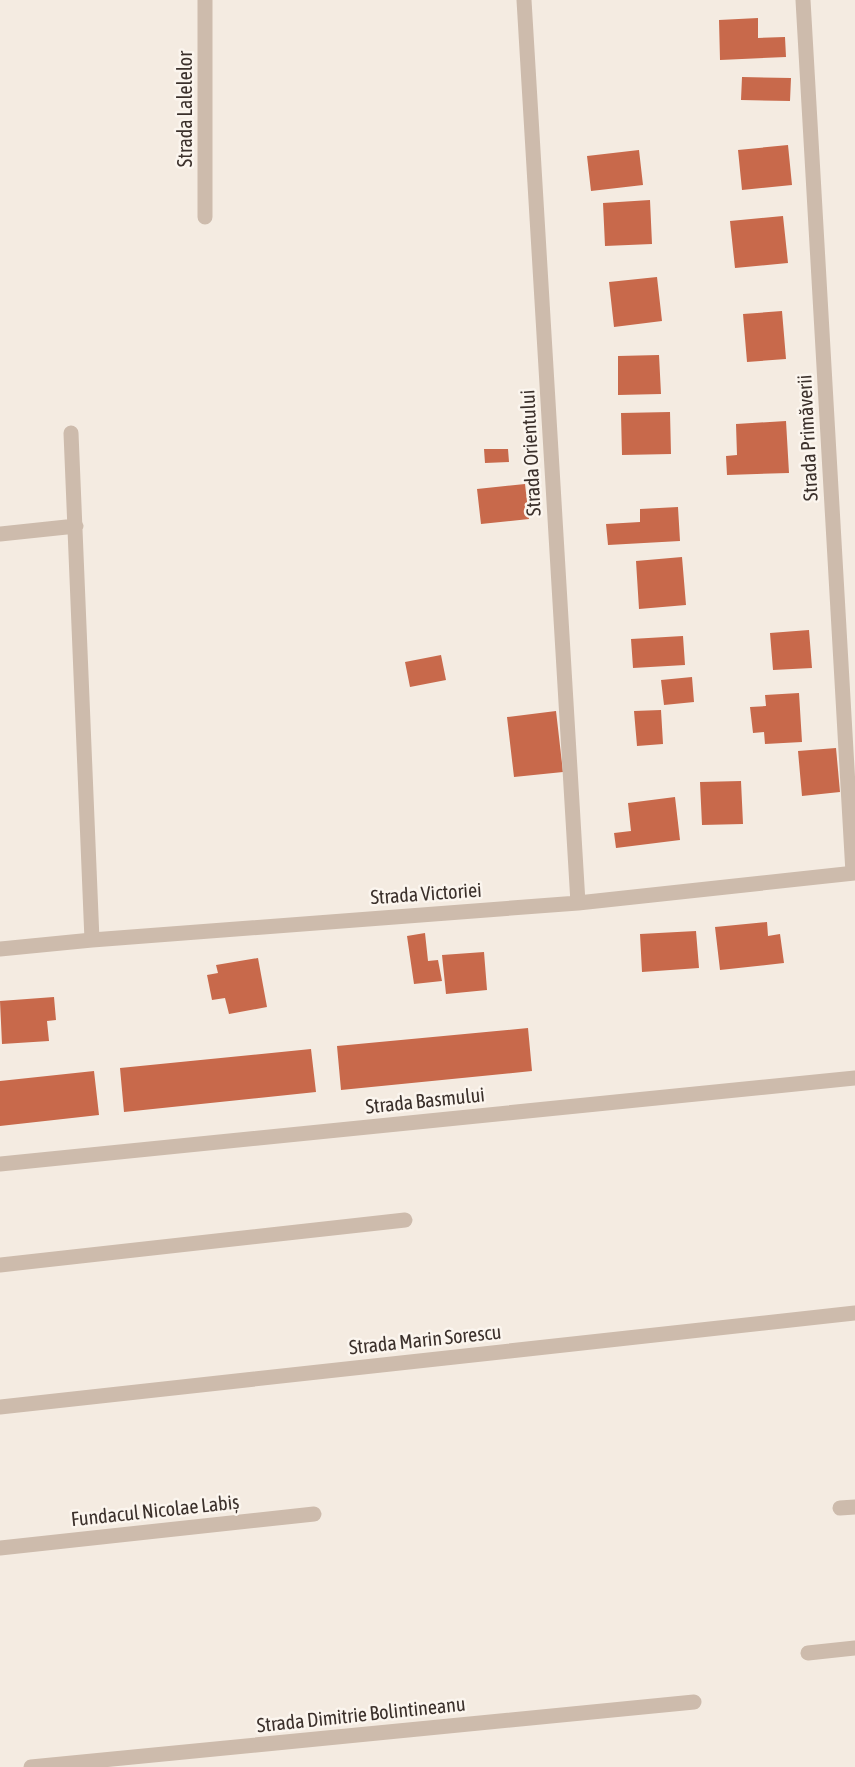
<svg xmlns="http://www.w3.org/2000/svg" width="855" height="1767" font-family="'Asap Condensed',sans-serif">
<rect width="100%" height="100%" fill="#f4ebe1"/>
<path fill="#c8694b" d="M758 18V38L785 37 786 57 720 60 719 20Z
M742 77 791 78 790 101 741 100Z
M788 145 792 185 742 190 738 150Z
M639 150 643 185 591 191 587 156Z
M650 200 652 244 605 246 603 203Z
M783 216 788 263 735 268 730 221Z
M657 277 662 321 614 327 609 282Z
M782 311 786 359 747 362 743 314Z
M659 355 661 394 618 395V356Z
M670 412 671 454 622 455 621 413Z
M786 421 789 473 727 475 726 456 737 455 736 424Z
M484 449H508L509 462 485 463Z
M525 484 529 519 481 524 477 489Z
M678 507 680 541 608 545 606 524 640 522V509Z
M682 557 686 605 639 609 636 561Z
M809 630 812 668 773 670 770 633Z
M683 636 685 665 633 668 631 639Z
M441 655 446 680 410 687 405 662Z
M692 677 694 702 664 705 661 680Z
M799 693 802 742 765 744 764 732 753 733 750 707 766 706 765 695Z
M661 710 663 744 637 746 634 711Z
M556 711 563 772 514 777 507 717Z
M836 748 840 792 802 796 798 751Z
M741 781 743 824 702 825 700 782Z
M675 797 680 840 616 848 614 833 631 831 628 803Z
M767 922 768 936 780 934 784 963 720 970 715 927Z
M696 931 699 968 642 972 640 934Z
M425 933 428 961 438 960 442 981 414 984 407 936Z
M484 952 487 990 446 994 442 955Z
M258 958 267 1007 229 1014 225 998 212 1000 207 975 218 973 216 965Z
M54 997 56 1020 47 1021 49 1041 2 1044 0 1001Z
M528 1028 532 1071 341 1090 337 1046Z
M311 1049 316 1092 124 1112 120 1068Z
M94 1071 99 1115 0 1126V1081Z"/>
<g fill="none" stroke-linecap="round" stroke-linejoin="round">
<path stroke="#cdbbac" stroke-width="15" d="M205 0V217
M524 0 578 903
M803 0 853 873
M71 433 92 940
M0 534 76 526
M0 949 92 940 578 903 855 873
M0 1164 855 1078
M0 1265 405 1220
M0 1407 855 1313
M840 1508 855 1507
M0 1548 314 1514
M808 1653 855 1648
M31 1767 694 1702"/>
</g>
<g text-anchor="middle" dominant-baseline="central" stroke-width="5" stroke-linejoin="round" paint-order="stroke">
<g font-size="20" fill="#3b302b" stroke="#fbf5ee">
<text transform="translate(184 109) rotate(-90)">Strada Lalelelor</text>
<text transform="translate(807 438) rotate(-93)">Strada Primăverii</text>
<text transform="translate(530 453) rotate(-93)">Strada Orientului</text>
<text transform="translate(426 893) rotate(-4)">Strada Victoriei</text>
<text transform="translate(425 1100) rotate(-6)">Strada Basmului</text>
<text transform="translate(425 1339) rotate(-6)">Strada Marin Sorescu</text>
<text transform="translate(155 1510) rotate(-6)">Fundacul Nicolae Labiș</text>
<text transform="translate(361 1714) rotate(-6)">Strada Dimitrie Bolintineanu</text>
</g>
</g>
</svg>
